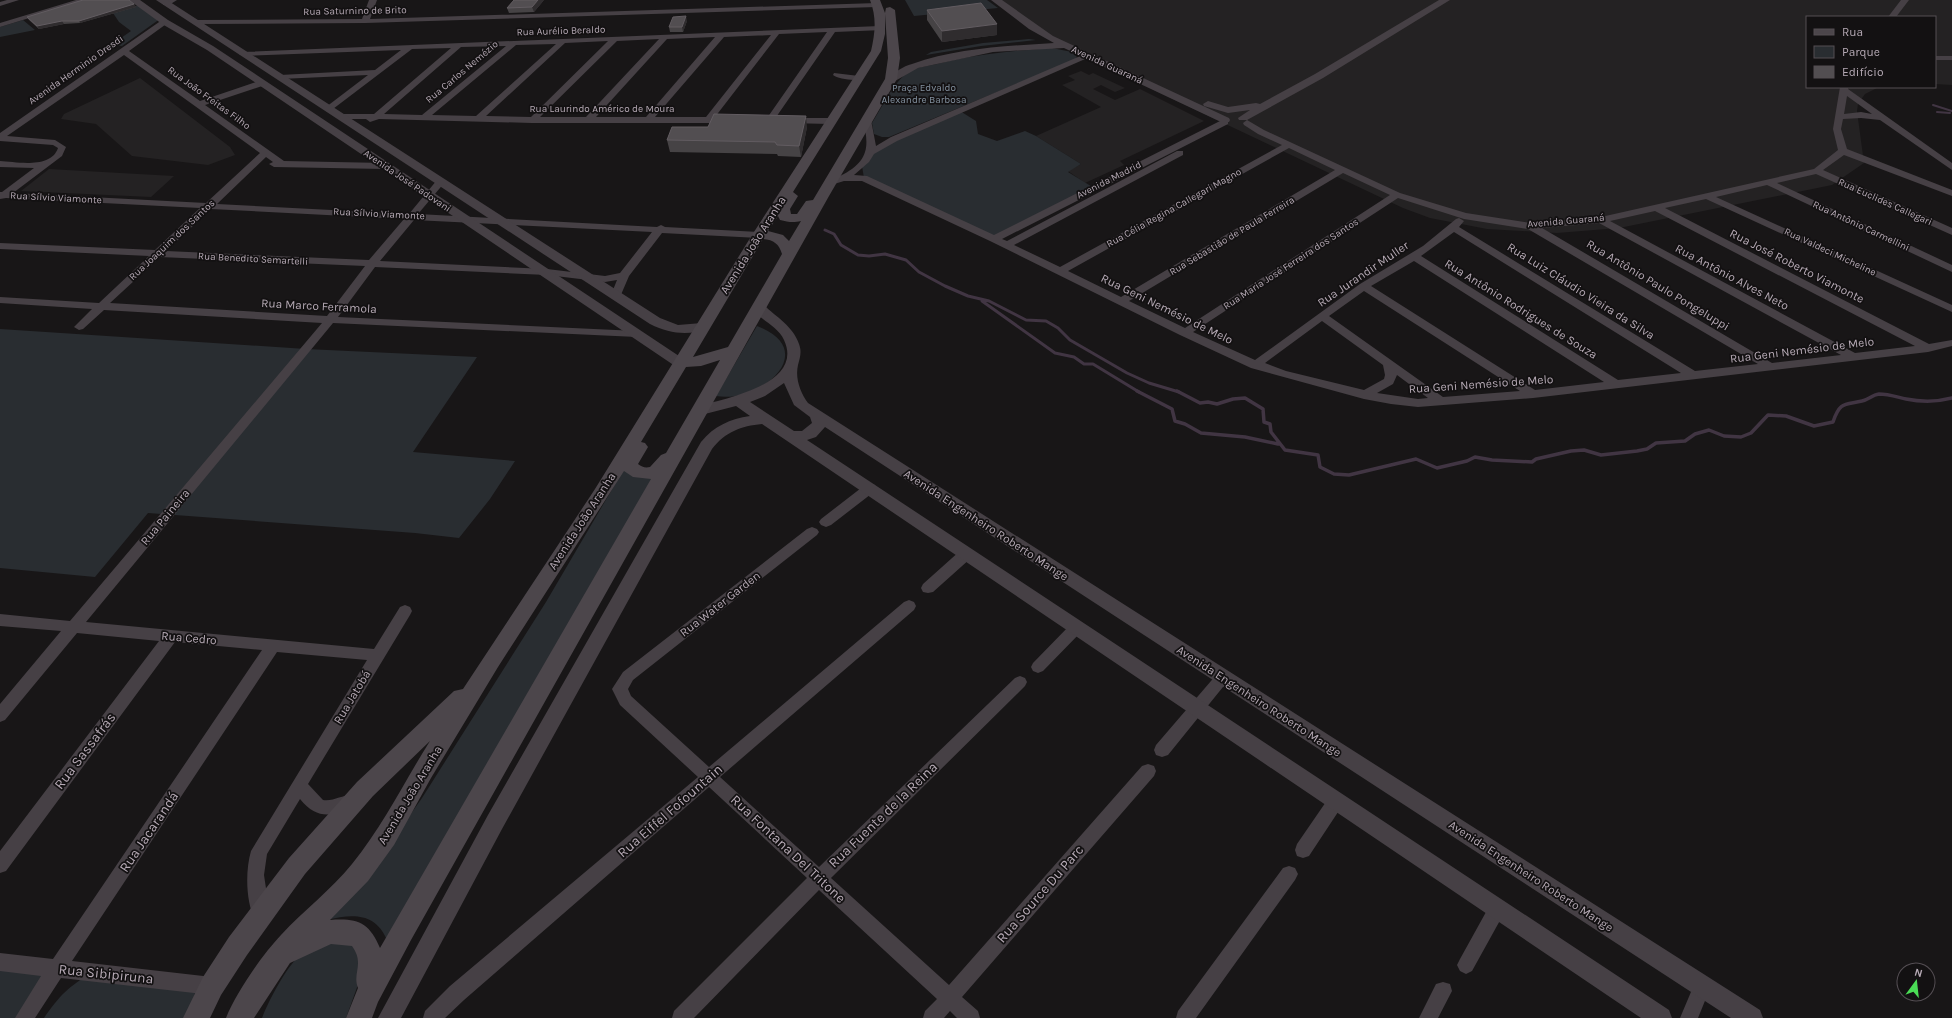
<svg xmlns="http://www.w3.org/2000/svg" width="1952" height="1018" font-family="Karla,sans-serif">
<rect width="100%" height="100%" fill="#181617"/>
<path fill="#242223" d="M997 0H1952V85L1935 84V17H1807V87H1879L1865 94 1858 104 1857 111 1864 163 1832 185 1619 228 1557 233 1487 229 1430 218 1403 208 1065 48Z
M1081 71 1089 75 1093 73 1125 88 1115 92 1101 85 1093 89 1115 100 1140 89 1204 121 1120 161 1124 165 1085 183 1068 171 1081 164 1036 136 1101 107 1062 85 1075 80 1068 76Z
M140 78 230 147 235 155 208 165 132 156 96 124 61 119 64 114Z
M49 169 174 176 151 197 21 191Z"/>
<path fill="#292d31" d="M905 0H987L998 8 914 16Z
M139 5 158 19 157 21 122 46 111 45 131 31 119 22 113 13Z
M23 20 35 30 0 37V27Z
M1029 39 1036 40 981 46 926 55 931 52 983 43Z
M1052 48 1072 52 1077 57 1074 60 889 137H882L874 134 872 123C881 109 894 82 907 73 916 67 927 66 937 64 975 54 1013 51 1052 48Z
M960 111 976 121 978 134 997 141 1025 131 1036 136 1081 164 1068 172 1094 188 994 239 864 178 862 166 872 152Z
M757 326C822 351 760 404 716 396Z
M0 329 306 349 477 357 413 452 515 461 490 499 459 538 415 533 148 513 95 577 0 568Z
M624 469 654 476 387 940C375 912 352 914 327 920L375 865 422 798 546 602Z
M358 934 364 968 346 1018H262C269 1000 289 961 305 951 316 945 344 939 358 934Z
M0 962 57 969 24 1018H0Z
M93 972 198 984 187 1018H44C60 995 68 987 93 972Z"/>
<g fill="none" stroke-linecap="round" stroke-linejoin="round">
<path stroke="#413543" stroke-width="2" d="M1933 105 1952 111
M1937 112 1950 113"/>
<path stroke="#413543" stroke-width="3" d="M825 230 834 234 841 245 858 255 869 256 885 254 906 260 919 272 945 286 968 296 989 301 1026 320 1046 321 1058 328 1070 340 1127 373 1149 383 1179 392
M982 301 1055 353 1074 357 1084 364H1093L1139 392"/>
<path stroke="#413543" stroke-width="3.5" d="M1137 391 1172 409 1175 421 1185 424 1201 433 1245 437 1278 444
M1177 391 1200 403 1208 402 1217 404 1233 399 1245 398 1263 409 1264 422 1270 424 1271 432 1285 450 1318 455 1320 467 1334 474 1349 475 1416 459 1437 468 1467 461 1475 457 1492 460 1532 462 1536 459 1571 451 1584 450 1601 455 1637 451 1647 449 1656 443 1685 441 1695 434 1709 430 1724 436 1741 437 1751 433 1768 415 1786 416 1814 426 1833 422C1840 401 1845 405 1862 401 1868 400 1872 395 1879 394 1888 394 1897 397 1906 399 1921 402 1937 402 1952 398"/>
<path fill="#464045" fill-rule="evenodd" d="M7 0H19L0 6V2Z
M76 0H88L0 27V23Z
M167 0H177L169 5H163V1Z
M369 0H377L370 19 877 3 881 5 877 7 365 23 196 24 192 22 196 20 362 19Z
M1901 0H1909L1896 17H1888Z
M162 20 169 22 129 51 200 101 259 81H265V85L205 105 284 161 385 163 390 166 385 169 274 167 269 164 273 162 266 157 217 204 409 214 437 180 440 179 445 182 418 214 657 227 661 225 665 227 759 232 764 235 759 238 662 233 629 276 620 297 616 298 611 295 617 280 605 282 547 275 375 267 338 317 637 331 643 334 637 337 333 323 86 622 374 649 400 607 405 605 410 607 412 611 410 615 308 784 323 800C335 802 346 792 357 796L359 801 357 806C333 816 318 821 300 799L267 854 264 875 270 915 267 921 261 924 255 921C246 901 245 872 251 851L367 660 277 652 72 961 212 977 218 980 221 986 218 992 212 995 61 978 35 1018H15L41 976 0 971V953L53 959 262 650 175 642 6 871 0 873V851L159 641 77 633 5 720 0 722V704L61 631 0 626V614L70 621 322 323 104 310 83 329 79 330 74 327 92 309 0 303V297L99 303 149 256 0 249V243L155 250 200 208 6 198 0 199V192H2L34 168 0 167V161C17 162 51 169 58 148L53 145 0 141V133ZM124 55 260 153 206 203 13 193 62 156 66 147 55 140 7 136ZM211 209 404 219 369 260 166 251ZM414 220 652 232 620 273 605 276 547 269 380 261ZM160 257 365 266 327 316 110 303Z
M880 26 884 28 883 30 835 32 772 123 769 124 765 121 827 32 779 34 715 117 731 118 732 120 728 123H532L379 119 370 122 366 119H340L337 118V114H374L451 48 412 49 329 112 326 111V107L368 75 280 79 276 77 280 75 375 70 401 50 243 56 239 54 243 52ZM771 35 706 117H655L724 37ZM715 37 646 117H596L667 39ZM659 39 586 117H540L617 41ZM608 41 531 117 486 116 565 43ZM556 44 476 116 432 115 516 45ZM506 46 422 115 384 114 461 47Z
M1085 54 1092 56 897 141 874 154 869 162 854 175 867 176 994 235 1222 120H1228V124L1002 239 1007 241 1177 151H1183V155L1014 245 1060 267 1282 145 1258 134 1244 125 1243 123 1247 120 1264 130 1400 193 1466 213 1531 223 1601 217 1814 169 1838 150 1833 129 1840 87H1848V89L1952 163V170L1880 120 1861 118 1843 119 1841 129 1847 149 1952 190V196L1844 155 1823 170 1952 228V235L1816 174 1777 183 1952 265V272L1767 185 1716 197 1952 305V312L1706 199 1665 208 1929 344 1952 340V346L1928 352 1533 398 1418 407 1391 404 1364 399 1251 368 1180 335 990 241 862 181H844L831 185 826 182C830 178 835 178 840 176 868 162 870 148 863 120L864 118 867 117 871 120 876 146 891 137ZM1847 96 1872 114 1861 112 1844 114ZM1289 148 1335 170 1121 297 1068 271ZM1343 173 1390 195 1185 328 1129 301ZM1398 198 1464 219 1528 229 1758 364 1695 371 1459 227 1464 221 1459 218 1456 219 1423 246 1360 284 1255 360 1193 332ZM1655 211 1915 346 1855 353 1610 221ZM1599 223 1841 355 1772 363 1542 228ZM1454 232 1681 373 1618 380 1421 256ZM1414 261 1604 382 1535 390 1371 286ZM1364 291 1520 391 1443 397 1329 316ZM1322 321 1383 365 1385 375 1384 379 1364 390 1286 371 1265 363ZM1397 375 1428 398 1418 399 1377 393 1393 384Z
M1935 56H1952V60H1935Z
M834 73 859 76 863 78C858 82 838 79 833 75Z
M790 118H830L834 121 830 124 787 123V119Z
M870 483 875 485 876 488 875 491 831 525 826 527 821 525 819 522 821 519 865 485Z
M812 527 817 529 819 532 817 535 633 680 628 689 631 696 709 767 904 602 909 600 914 602 916 606 914 610 720 777 819 867 1015 678 1020 676 1025 678 1027 682 1025 686 831 878 949 985 1142 766 1148 764 1154 766 1156 771 1154 776 962 997 978 1011 980 1018H957L950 1011 944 1018H923L925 1011 937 999 819 890 694 1018H672L674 1011 807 878 709 787 464 1000 445 1018H423L425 1011 450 986 698 777 620 705 612 689 623 672 807 529Z
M966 549 971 550 973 554 971 558 933 592 928 593 923 592 921 588 923 584 961 550Z
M1077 621 1082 623 1084 627 1082 631 1043 671 1038 673 1033 671 1031 667 1033 663 1072 623Z
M1222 672 1227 674 1229 678 1227 682 1168 755 1162 757 1156 755 1154 750 1156 745 1217 674Z
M1336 794 1342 796 1344 801 1342 806 1309 856 1303 858 1297 856 1295 850 1297 844 1330 796Z
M1289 866 1295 868 1298 874 1295 880 1196 1018H1176L1178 1011 1283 868Z
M1497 900 1503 903 1506 909 1503 915 1472 971 1466 974 1460 971 1457 965 1460 959 1491 903Z
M1702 977 1708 980 1711 986 1698 1018H1680L1696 980Z
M1443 982 1450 984 1452 991 1438 1018H1419L1436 984Z"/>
<path fill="#464045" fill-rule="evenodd" d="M129 0H140L168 20 213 46 685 360 687 363 685 366H675L207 50 162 24Z
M156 0H167L660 318 678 325 702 323 707 324 709 327 707 330C686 335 670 334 650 324Z
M991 0H1002L1053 36 1229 118 1230 120 1229 122H1221L1064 48 993 52 918 68 895 81H887L886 79 887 77C895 73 903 66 912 64 957 48 1006 46 1054 43L1029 29Z
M1439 0H1450L1323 78 1247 120H1239L1238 118 1250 110 1228 113 1204 106 1203 104 1208 101 1228 107 1256 103 1260 104 1315 74Z
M759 304 764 305C776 317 793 326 799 344 802 352 800 357 798 365 795 378 800 392 808 403L1760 1010 1763 1018H1731L825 427 816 437 807 440 1669 1010 1672 1018H1641L762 424C741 426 725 432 712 449L502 829 401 1018H378L488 815 701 442C714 426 730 419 750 416L736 406 701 415 696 413 694 410 696 407C722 399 805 385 784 340 778 326 761 321 752 308L754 305ZM784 383 794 405 810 417 812 423 802 431H794L750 402 765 396Z"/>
<path fill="#4c464b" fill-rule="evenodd" d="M870 0H880L885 13 886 8 890 7 895 10 900 58 897 79 829 196 411 940 378 1002 372 1018H346L358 988C352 973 365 964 352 946L331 944 290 963 254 1018H226C236 993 262 955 281 935 304 910 331 890 352 864 383 826 404 782 430 741L373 796 305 874 247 955 221 995 210 1018H183L203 977 229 937 289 858 357 782 454 691 463 689 595 489 752 235 871 51C875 33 877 18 870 0ZM885 14 888 58 885 79 813 200 806 201 797 214H791L790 209 798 196 793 192 881 51 885 34ZM778 216 780 220C788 222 793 223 801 221L789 241 783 235 768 231ZM763 239C774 240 779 244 782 254L728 347 693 357ZM720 360 666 453 661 455 650 467C645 468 642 467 638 464L648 447 645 443 641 442 686 367 701 366ZM624 471 633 477 651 479 380 948C369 922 357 918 330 920L368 881 394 845 431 778 498 667Z"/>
</g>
<path fill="#464345" d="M544 0 534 12 509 13 507 8Z
M134 4 136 7 80 23 64 24 39 29 29 20 27 17Z
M927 10 997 35 942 42 927 20Z
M687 21 683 32H670L669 27Z
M807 127 801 157 778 156 777 154 670 152 667 140Z"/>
<path fill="#2f2c2e" d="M538 0H544L534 12 532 7Z
M134 4 136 7 80 23 79 21Z
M686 16 687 21 683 32 682 27Z
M62 21 64 24 39 29 37 26Z
M997 24V35L942 42V31Z
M806 116 807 127 801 157 799 146Z"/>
<path fill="#524e51" stroke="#625c61" d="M83 0H129L134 4 79 21H62L37 26 27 17Z
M514 0H538L532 7 507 8Z
M981 3 997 24 942 31 927 10Z
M686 16 682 27H669L673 17Z
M714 114 806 116 799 146 777 145 775 142 667 140 672 127H708Z"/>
<g text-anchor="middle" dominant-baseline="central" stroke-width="3.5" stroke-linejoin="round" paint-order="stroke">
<g font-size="10" fill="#b6aab5" stroke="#131112">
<text transform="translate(355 11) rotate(-1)">Rua Saturnino de Brito</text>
<text transform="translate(561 31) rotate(-2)">Rua Aurélio Beraldo</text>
<text transform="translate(1107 65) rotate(25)">Avenida Guaraná</text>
<text transform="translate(76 70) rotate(-35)">Avenida Herminio Dresdi</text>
<text transform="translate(462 72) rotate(-40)">Rua Carlos Nemézio</text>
<text transform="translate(209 98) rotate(36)">Rua João Freitas Filho</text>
<text x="602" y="109">Rua Laurindo Américo de Moura</text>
<text transform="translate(1109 180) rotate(-27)">Avenida Madrid</text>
<text transform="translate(407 181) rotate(34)">Avenida José Padovani</text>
<text transform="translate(56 198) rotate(3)">Rua Sílvio Viamonte</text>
<text transform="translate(1885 202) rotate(24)">Rua Euclides Callegari</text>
<text transform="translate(1174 208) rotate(-29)">Rua Célia Regina Callegari Magno</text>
<text transform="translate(379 214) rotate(3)">Rua Sílvio Viamonte</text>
<text transform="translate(1566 221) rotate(-5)">Avenida Guaraná</text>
<text transform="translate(1861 226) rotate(25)">Rua Antônio Carmellini</text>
<text transform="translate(1232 236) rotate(-31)">Rua Sebastião de Paula Ferreira</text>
<text transform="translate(172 240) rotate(-43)">Rua Joaquim dos Santos</text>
<text transform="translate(1830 252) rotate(25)">Rua Valdeci Micheline</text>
<text transform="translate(253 259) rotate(3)">Rua Benedito Semartelli</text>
<text transform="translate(1291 264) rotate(-33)">Rua Maria José Ferreira dos Santos</text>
</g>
<g font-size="10" fill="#83919f" stroke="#131112">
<text x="924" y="88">Praça Edvaldo<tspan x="924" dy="12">Alexandre Barbosa</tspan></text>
</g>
<g font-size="12" fill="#b6aab5" stroke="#131112">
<text transform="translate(753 245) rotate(-58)">Avenida João Aranha</text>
<text transform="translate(1797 266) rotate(27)">Rua José Roberto Viamonte</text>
<text transform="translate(1363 274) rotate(-34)">Rua Jurandir Muller</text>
<text transform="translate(1732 277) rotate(28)">Rua Antônio Alves Neto</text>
<text transform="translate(1658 285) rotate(31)">Rua Antônio Paulo Pongeluppi</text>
<text transform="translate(1581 291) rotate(32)">Rua Luiz Cláudio Vieira da Silva</text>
<text transform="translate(319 306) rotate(3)">Rua Marco Ferramola</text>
<text transform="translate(1167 309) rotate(26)">Rua Geni Nemésio de Melo</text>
<text transform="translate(1521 309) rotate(32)">Rua Antônio Rodrigues de Souza</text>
<text transform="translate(1802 350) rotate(-7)">Rua Geni Nemésio de Melo</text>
<text transform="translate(1481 384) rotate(-4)">Rua Geni Nemésio de Melo</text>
<text transform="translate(165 517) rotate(-50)">Rua Paineira</text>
<text transform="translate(582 521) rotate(-57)">Avenida João Aranha</text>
<text transform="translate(986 525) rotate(33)">Avenida Engenheiro Roberto Mange</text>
<text transform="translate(720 604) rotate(-38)">Rua Water Garden</text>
<text transform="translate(189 638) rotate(5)">Rua Cedro</text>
<text transform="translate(352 697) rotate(-59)">Rua Jatobá</text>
<text transform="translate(1259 701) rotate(33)">Avenida Engenheiro Roberto Mange</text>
<text transform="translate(410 795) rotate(-59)">Avenida João Aranha</text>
<text transform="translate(1531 876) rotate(33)">Avenida Engenheiro Roberto Mange</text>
</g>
<g font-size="14" fill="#b6aab5" stroke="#131112">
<text transform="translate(85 751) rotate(-53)">Rua Sassafrás</text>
<text transform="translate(670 811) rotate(-41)">Rua Eiffel Fofountain</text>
<text transform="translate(883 815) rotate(-44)">Rua Fuente de la Reina</text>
<text transform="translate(149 832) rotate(-56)">Rua Jacarandá</text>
<text transform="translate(788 849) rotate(43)">Rua Fontana Del Tritone</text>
<text transform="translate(1040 894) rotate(-49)">Rua Source Du Parc</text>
<text transform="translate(106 974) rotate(6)">Rua Sibipiruna</text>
</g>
</g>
<rect x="1806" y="16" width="130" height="72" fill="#131112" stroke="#544e53"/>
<rect x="1814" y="29" width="20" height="6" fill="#4c464b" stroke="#544e53"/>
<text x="1842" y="36" font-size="12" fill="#b6aab5">Rua</text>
<rect x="1814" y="46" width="20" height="12" fill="#292d31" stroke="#544e53"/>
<text x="1842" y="56" font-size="12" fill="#b6aab5">Parque</text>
<rect x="1814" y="66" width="20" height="12" fill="#524e51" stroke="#544e53"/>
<text x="1842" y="76" font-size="12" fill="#b6aab5">Edifício</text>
<g transform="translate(1916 982) rotate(15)"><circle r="19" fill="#131112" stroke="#544e53"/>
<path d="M0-3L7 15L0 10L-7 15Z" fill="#4adc55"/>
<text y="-6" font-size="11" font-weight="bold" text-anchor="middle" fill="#b6aab5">N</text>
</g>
</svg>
